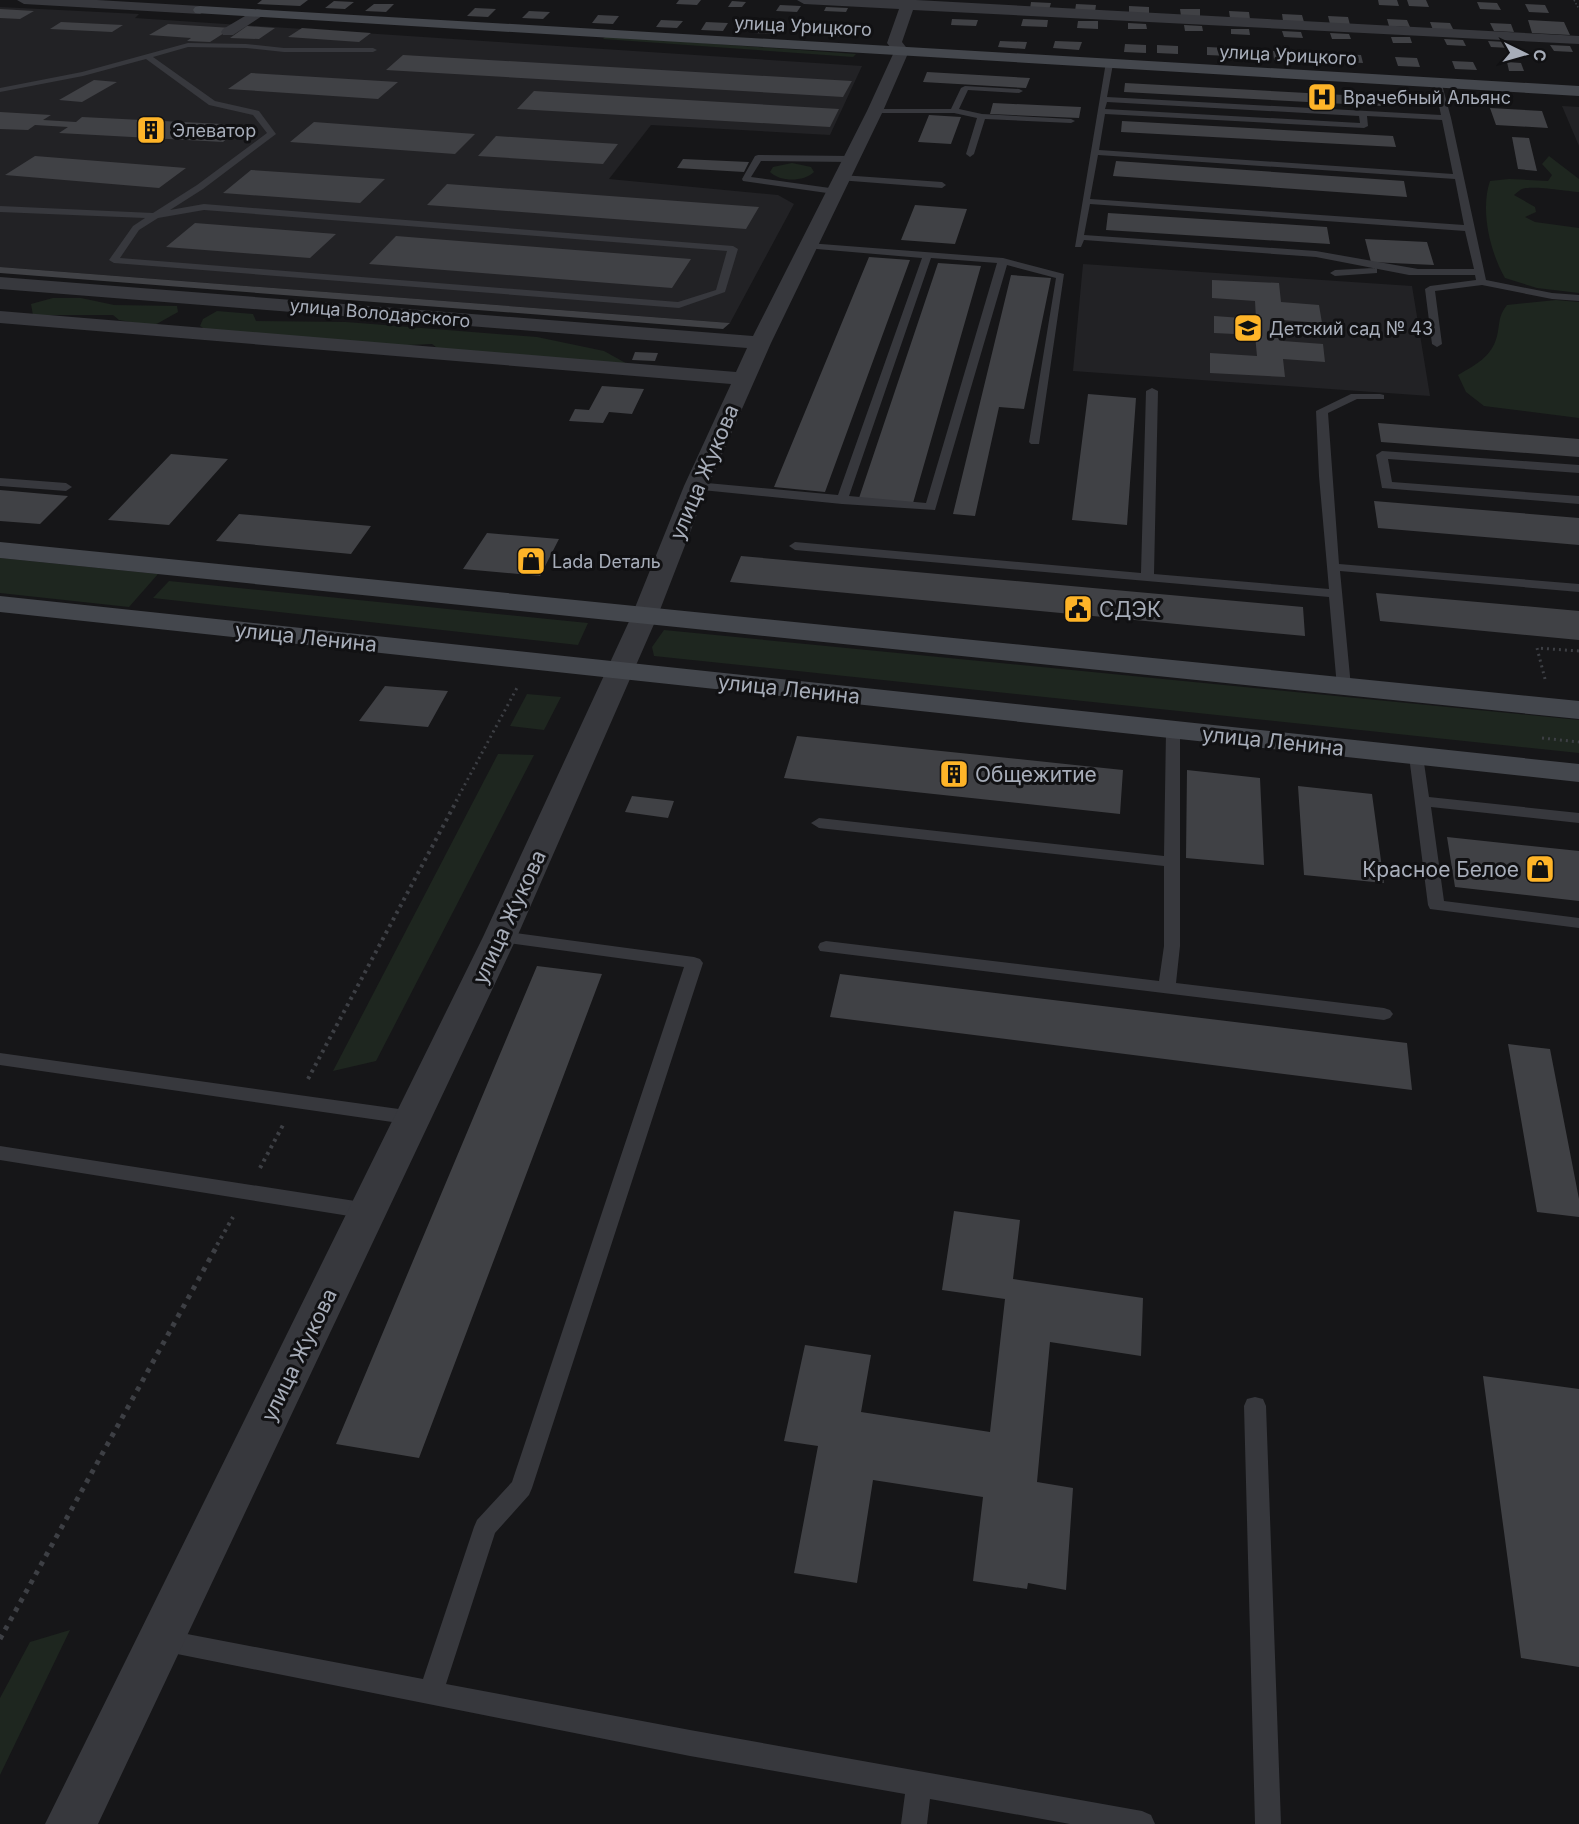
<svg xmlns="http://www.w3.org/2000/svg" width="1579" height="1824" font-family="Inter,sans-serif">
<rect width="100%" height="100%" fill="#161618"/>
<path fill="#222225" d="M0 7 139 14 135 18 862 66 830 135 651 125 609 179 778 195 794 204 730 323 0 267Z
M1562 106 1579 107V146Z
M1083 264 1412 286 1430 396 1073 371Z"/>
<path fill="#1e261f" d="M606 36 856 54 853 57 603 39Z
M1549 156 1579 179V192C1567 191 1530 185 1522 189 1521 189 1515 194 1514 195L1535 207 1536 212 1525 217 1535 222 1579 228V293L1537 288 1505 278C1490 252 1480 210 1490 181L1509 179 1548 181 1552 175 1542 164Z
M792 163 811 167 814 172C804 182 780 182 770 172L773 167Z
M53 298H81L114 305 177 306 178 312 153 326 119 320 113 315H33L31 304Z
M1556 300 1579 302V418L1484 406 1466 392 1458 375C1475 365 1492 357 1497 336 1500 323 1498 316 1507 305Z
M217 311 253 314 256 321 346 322 537 337 604 351 631 366 441 351 432 344 385 346 251 335C233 328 215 336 200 326L203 319Z
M0 558 158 574 129 607 0 593Z
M169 581 588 623 578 645 153 598Z
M664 630 1579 720V753L654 656 652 647Z
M527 694 561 697 544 730 510 726Z
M498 754 534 755 376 1061 333 1071Z
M70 1630 0 1775V1698L30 1642Z"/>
<path fill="#404145" d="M262 0H308L300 6 257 4Z
M679 0H701L697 5 676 4Z
M1378 0H1397L1399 6 1379 5Z
M1407 0H1426L1429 7 1409 6Z
M334 1 354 2 345 9 325 8Z
M732 1 746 2 742 7H728Z
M1031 2 1051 3 1049 10 1030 9Z
M1477 2 1497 3 1501 10 1480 9Z
M374 4H394L386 12 365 11Z
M1076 4 1096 5 1095 12 1075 11Z
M1525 4 1545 5 1549 13 1529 12Z
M780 5 801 6 797 12 776 11Z
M1129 6 1149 7V14H1129Z
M826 7 848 8 846 12 824 11Z
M475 8 496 9 488 17 467 16Z
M0 9 34 11 20 19 0 18Z
M1180 9H1200V17L1181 16Z
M529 11 550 12 543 19 522 18Z
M1229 11 1249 12 1250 19 1230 18Z
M1282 14 1302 15 1304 22 1283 21Z
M598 15 619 16 613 24 592 23Z
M1328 16 1348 17 1350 25 1330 24Z
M952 19 978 20 976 26 951 25Z
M1023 19 1048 20 1047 27 1021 26Z
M1387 19 1407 20 1410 27 1389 26Z
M661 20 683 21 677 28 656 27Z
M1528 20 1564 22 1570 35 1532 33Z
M1078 21H1098V29L1077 28Z
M61 22 123 25 112 32 50 29Z
M706 22 728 23 723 31 701 30Z
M1430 22 1450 23 1454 31 1433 30Z
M1128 23 1146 24 1147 29H1128Z
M1490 23 1511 24 1514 32 1494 31Z
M168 24 232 28 210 42 187 41 191 38 149 35Z
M1184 25 1202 26 1203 31H1185Z
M247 26 275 28 259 39 230 38Z
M758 26 780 27 775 34 753 33Z
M302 28 371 33 359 42 288 37Z
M825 28 846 29 842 37 820 36Z
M1231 29H1249L1250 35 1231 34Z
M1282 31 1301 32 1303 38 1284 37Z
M1330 33 1349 34 1351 39H1332Z
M1391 37H1410L1412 43H1393Z
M1444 39 1463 40 1466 46 1447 45Z
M1000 41 1027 42 1025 49 998 47Z
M1055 41 1082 42 1079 50 1053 48Z
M1488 41 1507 42 1510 48 1491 47Z
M1125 44 1146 45V53L1124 52Z
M1157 45 1178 46V54L1157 53Z
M1550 45 1570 46 1573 52 1554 51Z
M1207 47 1228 48 1229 56 1207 55Z
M1273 51 1294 52 1295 61 1274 60Z
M1340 54 1361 55 1363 63 1342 62Z
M403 55 852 81 843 97 386 70Z
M1395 57 1417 58 1420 67 1398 66Z
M1452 61 1473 62 1477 70 1455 69Z
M1507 62 1521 63 1524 71H1509Z
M927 72 1030 78 1026 88 923 82Z
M251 73 398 82 378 99 228 89Z
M94 80 117 82 82 102 59 100Z
M1125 83 1381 97 1383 106 1124 92Z
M534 91 839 109 830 127 517 109Z
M993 103 1081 107 1079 118 990 114Z
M1490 108 1542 111 1548 128 1496 125Z
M0 112 51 115 43 120 76 122 82 117 243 125 223 142 59 133 68 127 35 125 28 130 0 129Z
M929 115 961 117 951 144 918 142Z
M1122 121 1393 136 1396 147 1121 132Z
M314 122 475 134 455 154 290 142Z
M496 136 618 144 603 164 478 156Z
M1512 137 1529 138 1537 171 1518 169Z
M35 156 186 168 159 188 5 175Z
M683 159 749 162 744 172 677 168Z
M1116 161 1404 181 1407 197 1113 176Z
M251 170 385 179 360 203 223 193Z
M447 184 759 207 746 229 427 205Z
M915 205 967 209 955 244 901 240Z
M1108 213 1327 227 1330 244 1106 230Z
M195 223 336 234 310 258 166 247Z
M396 236 691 259 672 288 369 264Z
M1365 239 1427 242 1434 265 1371 262Z
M869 257 910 260 825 492 774 487Z
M938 263 981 266 913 503 859 498Z
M0 267 730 323 723 329 0 273Z
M1011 275 1051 278 1024 409 999 407 975 516 953 514Z
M1212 280 1279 283 1281 302 1319 305 1322 323 1281 320 1283 341 1323 344 1325 362 1283 359 1285 377 1210 373V353L1257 356 1255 335 1214 333V316L1256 319 1255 301 1212 298Z
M635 352 658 353 655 361 632 360Z
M602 386 644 389 632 414 609 412 603 423 569 421 575 409 589 410Z
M1088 394 1136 398 1127 525 1072 520Z
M1378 423 1579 439V457L1381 442Z
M171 454 228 459 169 525 108 520Z
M0 490 68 496 40 524 0 521Z
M1374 501 1579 518V545L1378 528Z
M239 514 371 526 351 554 216 541Z
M487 533 559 539 540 576 463 569Z
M741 556 1303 607 1305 636 730 582Z
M1376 593 1579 611V640L1380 621Z
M385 686 448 691 428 727 359 721Z
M797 736 1123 770 1120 814 784 778Z
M1187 770 1260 778 1264 865 1186 858Z
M1298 786 1372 794 1384 883 1304 875Z
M632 796 674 801 668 818 625 812Z
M1447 837 1579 851V901L1455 887Z
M537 966 602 974 419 1458 336 1444Z
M840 974 1407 1043 1412 1090 830 1017Z
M1508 1044 1550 1049 1579 1199V1217L1537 1212Z
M954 1211 1020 1220 1013 1279 1143 1298 1141 1356 1050 1342 1037 1482 1073 1488 1066 1590 1028 1583 1027 1589 973 1581 983 1497 873 1480 857 1583 794 1573 818 1446 784 1441 805 1345 871 1355 861 1412 990 1432 1005 1299 942 1290Z
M1483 1376 1579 1389V1667L1521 1658Z"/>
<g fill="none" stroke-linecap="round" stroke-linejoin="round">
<path stroke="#3d3f44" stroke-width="1.5" stroke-dasharray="1.5 2" stroke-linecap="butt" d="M1574 0 1579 9"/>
<path stroke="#3d3f44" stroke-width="3" stroke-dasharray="2 4" stroke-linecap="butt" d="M1545 679 1537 648 1579 651
M1542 738 1579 742
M456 801 518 686"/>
<path stroke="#3d3f44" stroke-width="4" stroke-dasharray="3 4.5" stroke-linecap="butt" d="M308 1079 457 800
M260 1168 283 1125
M217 1245 233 1217"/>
<path stroke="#3d3f44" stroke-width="5" stroke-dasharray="4.5 6" stroke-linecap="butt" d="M0 1639 218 1244"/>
<path fill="#37383d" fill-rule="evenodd" d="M188 43 246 44 284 48H373L377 50 373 52H284L246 48 188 47 153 57 215 101 259 111 276 134 203 189 170 210 204 204 733 246 738 249 725 292 679 308 114 263 109 260 133 226 145 218 0 212V206L153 213 197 185 267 133 253 115 209 105 146 59 83 76 0 92V88L82 72ZM204 210 727 251 716 290 678 302 120 258 139 230 158 218Z
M1106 62 1113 64 1107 97 1441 115 1434 83 1441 81 1451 118 1486 280 1552 293 1579 295V301L1552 299 1482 285 1435 291 1442 344 1437 347 1432 344 1425 289 1430 286 1476 280 1475 275H1409L1316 257 1084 240 1081 247H1075ZM1107 102 1359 116 1360 123 1105 109ZM1105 114 1364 128 1368 126 1367 116 1442 120 1453 174 1099 150ZM1098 155 1455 179 1464 225 1090 199ZM1090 204 1465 231 1474 269H1418L1316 251 1084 235Z
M965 86 1019 89 1023 91 1019 93 968 90 959 109 982 114 1071 119 1075 121 1071 123 985 119 974 154 970 157 966 154 977 118 954 113H875L871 111 875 109H951L961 88Z
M758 155 850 156 854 159 850 162 761 161 751 177 837 189 838 191 834 194 743 181 742 179 755 156Z
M841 175 942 182 946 185 942 188 838 180V176Z
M808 243 1003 258 1064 274 1039 444H1031L1029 442 1056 278 1007 265 935 510 842 504 692 489V483L696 482 838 495 922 258 805 248V244ZM931 258 997 263 926 503 849 496Z
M1374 268 1377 269V273L1335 276 1330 273 1335 270Z
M1152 388 1158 391 1154 574 1329 589 1319 476 1316 411 1351 394H1380L1384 395V399H1357L1328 413 1339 564 1579 584V592L1340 571 1351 687 1344 691 1337 687 1329 597 795 550 789 546 795 542 1141 573 1146 391Z
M1382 451 1579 465V473L1388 459 1392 482 1579 496V504L1382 488 1376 455Z
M0 478 66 483 72 487 66 491 0 486Z
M1173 727 1180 731V946L1176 983 1384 1008 1390 1010 1393 1014 1390 1018 1384 1020 820 951 818 947 820 943 826 941 1159 981 1164 946V866L819 828 811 823 819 818 1164 856 1166 731Z
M1416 752 1423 756 1429 797 1579 813V823L1431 807 1444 901 1579 918V928L1430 909 1428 905 1409 756Z
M500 931 694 957 700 959 703 963 532 1488 529 1495 495 1533 446 1684 690 1730 1142 1811 1151 1815 1155 1824H1070L930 1799 927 1824H901L905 1794 690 1756 152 1649 149 1641 152 1633 161 1629 423 1679 474 1527 477 1520 512 1482 684 967 494 941 492 937 494 933Z
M0 1053 413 1111 420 1113 422 1118 420 1123 413 1125 0 1065Z
M0 1146 368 1203 375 1206 378 1211 375 1216 368 1219 0 1160Z
M1255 1397 1263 1399 1266 1406 1281 1824H1255L1244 1406 1247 1399Z"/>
<path fill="#37383d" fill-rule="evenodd" d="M17 0H97L200 6 207 10 200 14 24 4Z
M797 0H916L1579 36V44L913 10 902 42 909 51 883 111 771 343 708 486 658 615 517 937 98 1824H45L483 937 632 615 684 486 731 384 0 323V311L736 372 747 348 0 289V277L753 336 867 111 894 52 887 43 899 9 804 4Z
M257 9 262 10 264 13 262 16 233 35H223L221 32 223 29Z"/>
<path fill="#44474d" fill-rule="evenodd" d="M200 6 1579 86V96L195 13 193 10 195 7Z
M0 542 1579 701V719L0 558Z
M0 596 1579 764V782L0 612Z"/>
</g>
<defs>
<g id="hospital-square" transform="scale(1.5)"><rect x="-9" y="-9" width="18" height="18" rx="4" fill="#feb428" stroke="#111113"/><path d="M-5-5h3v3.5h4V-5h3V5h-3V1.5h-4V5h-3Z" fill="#111"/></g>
<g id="building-square" transform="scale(1.5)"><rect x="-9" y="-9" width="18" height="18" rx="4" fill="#feb428" stroke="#111113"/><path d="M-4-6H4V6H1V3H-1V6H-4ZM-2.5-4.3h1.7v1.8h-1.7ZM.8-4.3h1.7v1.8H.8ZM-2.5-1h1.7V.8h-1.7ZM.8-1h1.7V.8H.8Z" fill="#111"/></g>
<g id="school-square" transform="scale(1.5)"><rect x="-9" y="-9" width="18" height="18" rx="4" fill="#feb428" stroke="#111113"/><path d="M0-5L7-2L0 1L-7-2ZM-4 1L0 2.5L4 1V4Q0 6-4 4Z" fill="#111"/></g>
<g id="shop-square" transform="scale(1.5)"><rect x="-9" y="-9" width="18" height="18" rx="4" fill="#feb428" stroke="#111113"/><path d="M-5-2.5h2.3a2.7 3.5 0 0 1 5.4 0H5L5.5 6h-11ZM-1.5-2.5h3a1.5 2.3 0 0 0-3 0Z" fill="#111"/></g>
<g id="civic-square" transform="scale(1.5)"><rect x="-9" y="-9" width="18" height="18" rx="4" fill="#feb428" stroke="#111113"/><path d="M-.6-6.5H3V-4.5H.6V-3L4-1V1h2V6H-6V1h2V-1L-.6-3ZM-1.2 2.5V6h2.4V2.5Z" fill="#111"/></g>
</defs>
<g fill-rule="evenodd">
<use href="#hospital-square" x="1322" y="97"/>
<use href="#building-square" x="151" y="130"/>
<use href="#school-square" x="1248" y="328"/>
<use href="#shop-square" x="531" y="561"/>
<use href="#civic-square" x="1078" y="609"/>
<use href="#building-square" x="954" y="774"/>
<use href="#shop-square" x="1540" y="869"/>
</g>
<g text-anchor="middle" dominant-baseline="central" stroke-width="6" stroke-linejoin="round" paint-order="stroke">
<g font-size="18" fill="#a7adb9" stroke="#111113">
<text transform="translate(803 26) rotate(3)">улица Урицкого</text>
<text transform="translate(1288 55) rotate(3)">улица Урицкого</text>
<text transform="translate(380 313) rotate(5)">улица Володарского</text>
</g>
<g font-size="18" fill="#a7adb9" stroke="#111113" text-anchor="start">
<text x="1343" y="97">Врачебный Альянс</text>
<text x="172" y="130">Элеватор</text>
<text x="1269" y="328">Детский сад № 43</text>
<text x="552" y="561">Lada Dеталь</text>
</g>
<g font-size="21" fill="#a7adb9" stroke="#111113">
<text transform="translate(704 472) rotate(-67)">улица Жукова</text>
<text transform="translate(306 637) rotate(6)">улица Ленина</text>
<text transform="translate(789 689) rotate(6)">улица Ленина</text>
<text transform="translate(1273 741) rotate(6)">улица Ленина</text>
<text transform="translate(509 917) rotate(-65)">улица Жукова</text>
<text transform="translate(299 1355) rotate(-64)">улица Жукова</text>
</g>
<g font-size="21" fill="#a7adb9" stroke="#111113" text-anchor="start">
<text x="1099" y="609">СДЭК</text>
<text x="975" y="774">Общежитие</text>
<text x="1519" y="869" text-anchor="end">Красное Белое</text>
</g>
</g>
<g transform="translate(1525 54) rotate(95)" stroke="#111113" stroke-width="4.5" paint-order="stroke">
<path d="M0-4.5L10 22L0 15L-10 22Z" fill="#a7adb9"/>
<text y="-9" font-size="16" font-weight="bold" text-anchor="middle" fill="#a7adb9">С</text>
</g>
</svg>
